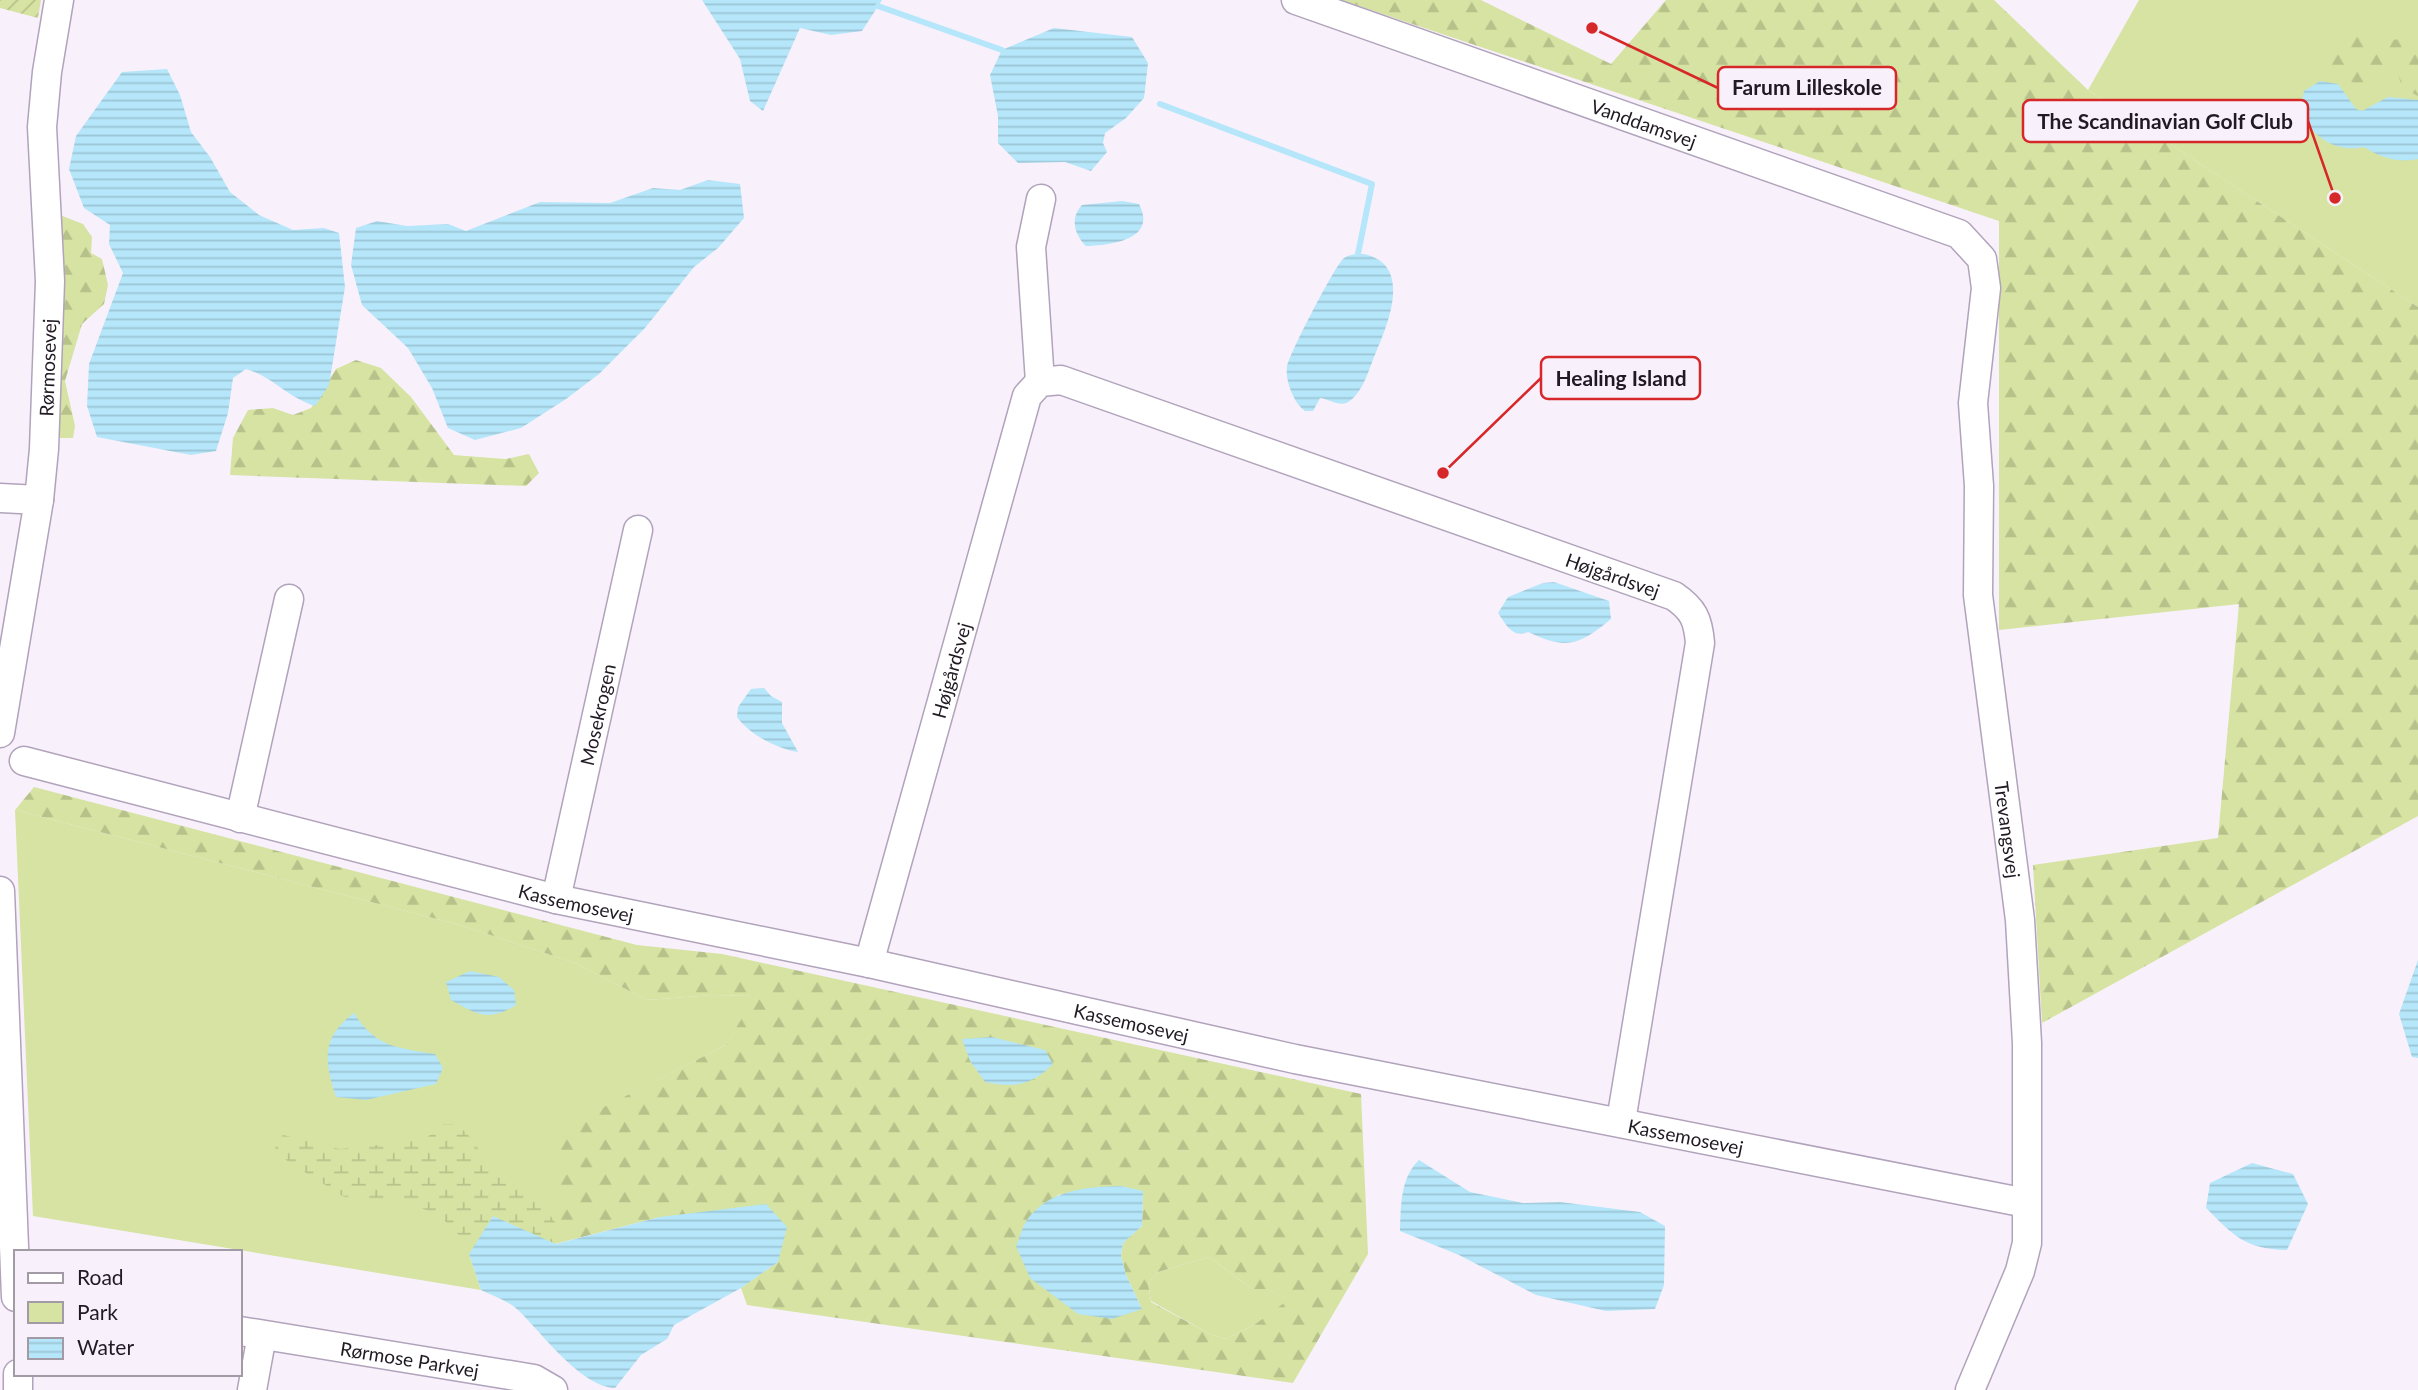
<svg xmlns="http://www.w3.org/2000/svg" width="2418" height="1390" font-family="Lato,sans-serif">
<defs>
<pattern id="forest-firs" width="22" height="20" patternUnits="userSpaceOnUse" patternTransform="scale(1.75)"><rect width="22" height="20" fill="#d6e3a2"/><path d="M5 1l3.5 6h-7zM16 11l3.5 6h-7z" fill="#b7c28b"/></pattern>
<pattern id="wetland-marsh" width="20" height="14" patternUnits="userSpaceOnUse" patternTransform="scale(1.75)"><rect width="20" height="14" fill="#d6e3a2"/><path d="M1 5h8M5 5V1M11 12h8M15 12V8" fill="none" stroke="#b7c28b"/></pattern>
<pattern id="garden-furrows" width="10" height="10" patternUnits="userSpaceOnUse" patternTransform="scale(1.75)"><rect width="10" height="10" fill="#d6e3a2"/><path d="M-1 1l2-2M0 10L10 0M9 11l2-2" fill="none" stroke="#b7c28b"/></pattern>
<pattern id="water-rules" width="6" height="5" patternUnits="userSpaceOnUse" patternTransform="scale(1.75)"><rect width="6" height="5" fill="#b5e6f9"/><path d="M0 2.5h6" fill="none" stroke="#9bc5d5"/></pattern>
</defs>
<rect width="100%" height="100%" fill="#f8f1fc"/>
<path fill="#d6e3a2" d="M2139 0H2418V307L2088 90Z
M15 810 460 925 575 963 647 1000 712 995 756 996 726 1045 556 1132 555 1244 469 1254 481 1290 33 1216Z
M1209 1257 1252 1289H1268L1289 1300 1254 1325 1226 1339 1210 1334 1151 1301 1148 1283 1158 1272Z"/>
<path fill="url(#forest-firs)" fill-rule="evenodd" d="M1341 0H1481L1611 64 1666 0H1994L2088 90 2418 307V816L2042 1023 2033 865 2218 838 2239 604 1999 630V221Z
M2353 26 2365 29 2374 40 2418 39V96L2402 87 2397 71 2377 73 2370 88 2348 85 2344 80V66H2335L2328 72 2321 71 2318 55C2332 49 2339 36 2353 26Z
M60 215 83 224 92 237 91 253 102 259 108 285 104 304 82 324 65 381 75 426 73 438H55Z
M356 360 381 368 411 397 454 455 505 459 529 454 539 473 526 486 230 475 233 438 248 410 273 408 293 415 311 408 336 369Z
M34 787 637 945 722 954 1361 1094 1368 1254 1293 1383 747 1305 741 1288 778 1262 660 1217 555 1244V1132L726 1045 755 996 712 995 647 1000 575 963 460 925 15 810ZM1121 1186 1143 1192 1142 1226 1123 1243 1121 1256 1126 1275 1142 1309 1057 1195ZM1209 1257 1252 1289H1268L1288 1300 1254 1325 1226 1339 1210 1334 1151 1302 1148 1283 1158 1272Z"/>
<path fill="url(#wetland-marsh)" d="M443 1124H457L474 1141 487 1165 535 1196 555 1222V1244L493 1216 469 1254 460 1236 442 1218 407 1201 344 1197 286 1160 277 1152 273 1142 283 1135 340 1149 424 1140Z"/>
<path fill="url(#garden-furrows)" d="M0 0H41L38 18 0 8Z"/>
<path fill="url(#water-rules)" d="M702 0H882L862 31 831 35 800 28 763 111 750 101 740 59Z
M1054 28 1132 37 1148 63 1144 98 1126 118 1105 133 1103 143 1107 152 1091 171 1065 162 1018 163 998 143V116L990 75 1002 50Z
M167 69 180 95 191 132 210 157 230 192 259 215 293 230 324 228 339 233 345 287 329 385 315 406C288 398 273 377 246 369L233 378 228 413 216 451 191 455 97 437 87 406 89 364 123 273 109 244 110 225 84 208 69 169 76 136 122 72Z
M2320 81 2338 84 2356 109 2362 111 2388 97 2418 100V159C2396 163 2382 158 2364 147 2331 155 2294 126 2304 91Z
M708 180 740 184 744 218 718 248 694 267 645 328 599 374 566 399 521 428 475 440 448 428 432 388 408 348 362 305 351 265 356 228 377 221 407 226 448 224 466 231 540 202 610 203 653 188 680 190Z
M1122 201 1139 204C1158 240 1110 245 1086 246 1074 234 1070 218 1082 205Z
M1364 254C1415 265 1386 328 1374 357 1369 370 1361 397 1346 403 1338 406 1329 399 1320 398L1313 411H1305C1294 403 1285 381 1287 367 1288 356 1335 266 1343 259 1349 254 1356 254 1364 254Z
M1554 582 1609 601 1611 619C1578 646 1567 650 1528 632 1512 638 1507 626 1498 613L1508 597 1543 583Z
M764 688 771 696 782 702V723L798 752C777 749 749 734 737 717L738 707 751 689Z
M2418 960V1058L2412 1057 2399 1014Z
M470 971 499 977 514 990 516 1005C489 1022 477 1015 451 1000L446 982Z
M354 1013C375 1047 398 1048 435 1054L443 1068 436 1084 366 1100 336 1097C324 1061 321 1037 354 1013Z
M992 1037 1045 1050 1053 1064C1031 1086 1014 1088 985 1082L970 1061 962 1039Z
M1419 1160 1470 1192 1523 1203 1560 1202 1640 1212 1665 1226 1664 1285 1655 1309 1606 1311 1536 1295 1459 1255 1400 1231C1401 1206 1400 1178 1419 1160Z
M2252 1163 2293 1174 2308 1204 2287 1250C2245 1249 2234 1236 2206 1208L2210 1183Z
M1121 1186 1143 1191 1142 1226 1123 1243 1121 1256 1126 1275 1142 1309 1112 1319 1078 1314 1030 1278 1016 1246C1020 1237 1023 1223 1030 1216 1053 1189 1088 1187 1121 1186Z
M766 1204 787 1227 778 1262 741 1288 674 1325 667 1339 641 1355 615 1388C581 1387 541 1332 519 1311 509 1301 493 1296 481 1290L469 1254 493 1216 556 1244 660 1217Z"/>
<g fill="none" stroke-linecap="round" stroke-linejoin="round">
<path stroke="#b5e6f9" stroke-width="6" d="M878 6 1002 50
M1160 104 1372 184 1358 254"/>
<g stroke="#b1a3bb" stroke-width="31">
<g id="minor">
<path id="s1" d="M1296 0 1959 234 1982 259 1986 288 1973 403 1979 486 1978 595 2020 920 2027 1043V1243L2020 1271 1970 1390"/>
<path d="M1040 382 1031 247 1041 199"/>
<path d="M0 498 39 500"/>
<path id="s2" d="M0 733 39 500 44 449 50 281 42 127 47 72 59 0"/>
<path id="s3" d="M24 761 556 899 869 963 1295 1059 2026 1203"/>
<path d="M240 818 289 599"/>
<path d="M0 891 16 1297"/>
<path id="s4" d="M556 899 638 530"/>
<path id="s5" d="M869 963 1027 396 1040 382 1061 380 1674 596C1693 609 1698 619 1700 643L1621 1121"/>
<path id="s6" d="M240 1331 534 1379 553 1390"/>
<path d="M18 1374V1390"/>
<path d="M252 1390 262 1335"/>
</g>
</g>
<use href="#minor" stroke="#fff" stroke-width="28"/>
</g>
<g text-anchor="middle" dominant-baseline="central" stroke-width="7" stroke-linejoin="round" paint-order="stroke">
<g font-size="19" fill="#201a23" stroke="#f8f1fc">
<text stroke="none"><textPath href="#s1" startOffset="369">Vanddamsvej</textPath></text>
<text stroke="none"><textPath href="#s2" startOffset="369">Rørmosevej</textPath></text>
<text stroke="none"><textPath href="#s5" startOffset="1214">Højgårdsvej</textPath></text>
<text stroke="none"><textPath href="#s5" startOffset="304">Højgårdsvej</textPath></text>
<text stroke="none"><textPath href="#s4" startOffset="189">Mosekrogen</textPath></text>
<text stroke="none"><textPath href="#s1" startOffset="1311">Trevangsvej</textPath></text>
<text stroke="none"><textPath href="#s3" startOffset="570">Kassemosevej</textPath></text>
<text stroke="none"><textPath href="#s3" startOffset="1138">Kassemosevej</textPath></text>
<text stroke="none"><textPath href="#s3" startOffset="1704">Kassemosevej</textPath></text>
<text stroke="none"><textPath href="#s6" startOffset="172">Rørmose Parkvej</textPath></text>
</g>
</g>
<path fill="none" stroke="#d62828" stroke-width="2.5" d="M1592 28L1718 88M2335 198L2308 121M1443 473L1541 378"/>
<g fill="#d62828" stroke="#f8f1fc" stroke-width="2.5">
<circle cx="1592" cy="28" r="7"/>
<circle cx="2335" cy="198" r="7"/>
<circle cx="1443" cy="473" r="7"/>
</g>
<g fill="#f8f1fc" stroke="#d62828" stroke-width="2.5">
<rect x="1718" y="67" width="178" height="42" rx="7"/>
<rect x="2023" y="100" width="285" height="42" rx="7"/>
<rect x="1541" y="357" width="159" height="42" rx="7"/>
</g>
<g font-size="21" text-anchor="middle" font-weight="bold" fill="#201a23">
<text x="1807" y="95">Farum Lilleskole</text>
<text x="2165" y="129">The Scandinavian Golf Club</text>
<text x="1621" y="386">Healing Island</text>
</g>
<rect x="14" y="1250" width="228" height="126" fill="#f8f1fc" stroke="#a29ba5" stroke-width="2"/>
<rect x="28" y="1273" width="35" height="10" fill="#ffffff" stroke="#a29ba5" stroke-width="2"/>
<text x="77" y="1285" font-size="21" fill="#201a23">Road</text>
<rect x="28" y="1302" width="35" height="21" fill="#d6e3a2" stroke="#a29ba5" stroke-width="2"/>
<text x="77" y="1320" font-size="21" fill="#201a23">Park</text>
<rect x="28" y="1338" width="35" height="21" fill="url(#water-rules)" stroke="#a29ba5" stroke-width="2"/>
<text x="77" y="1355" font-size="21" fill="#201a23">Water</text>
</svg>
